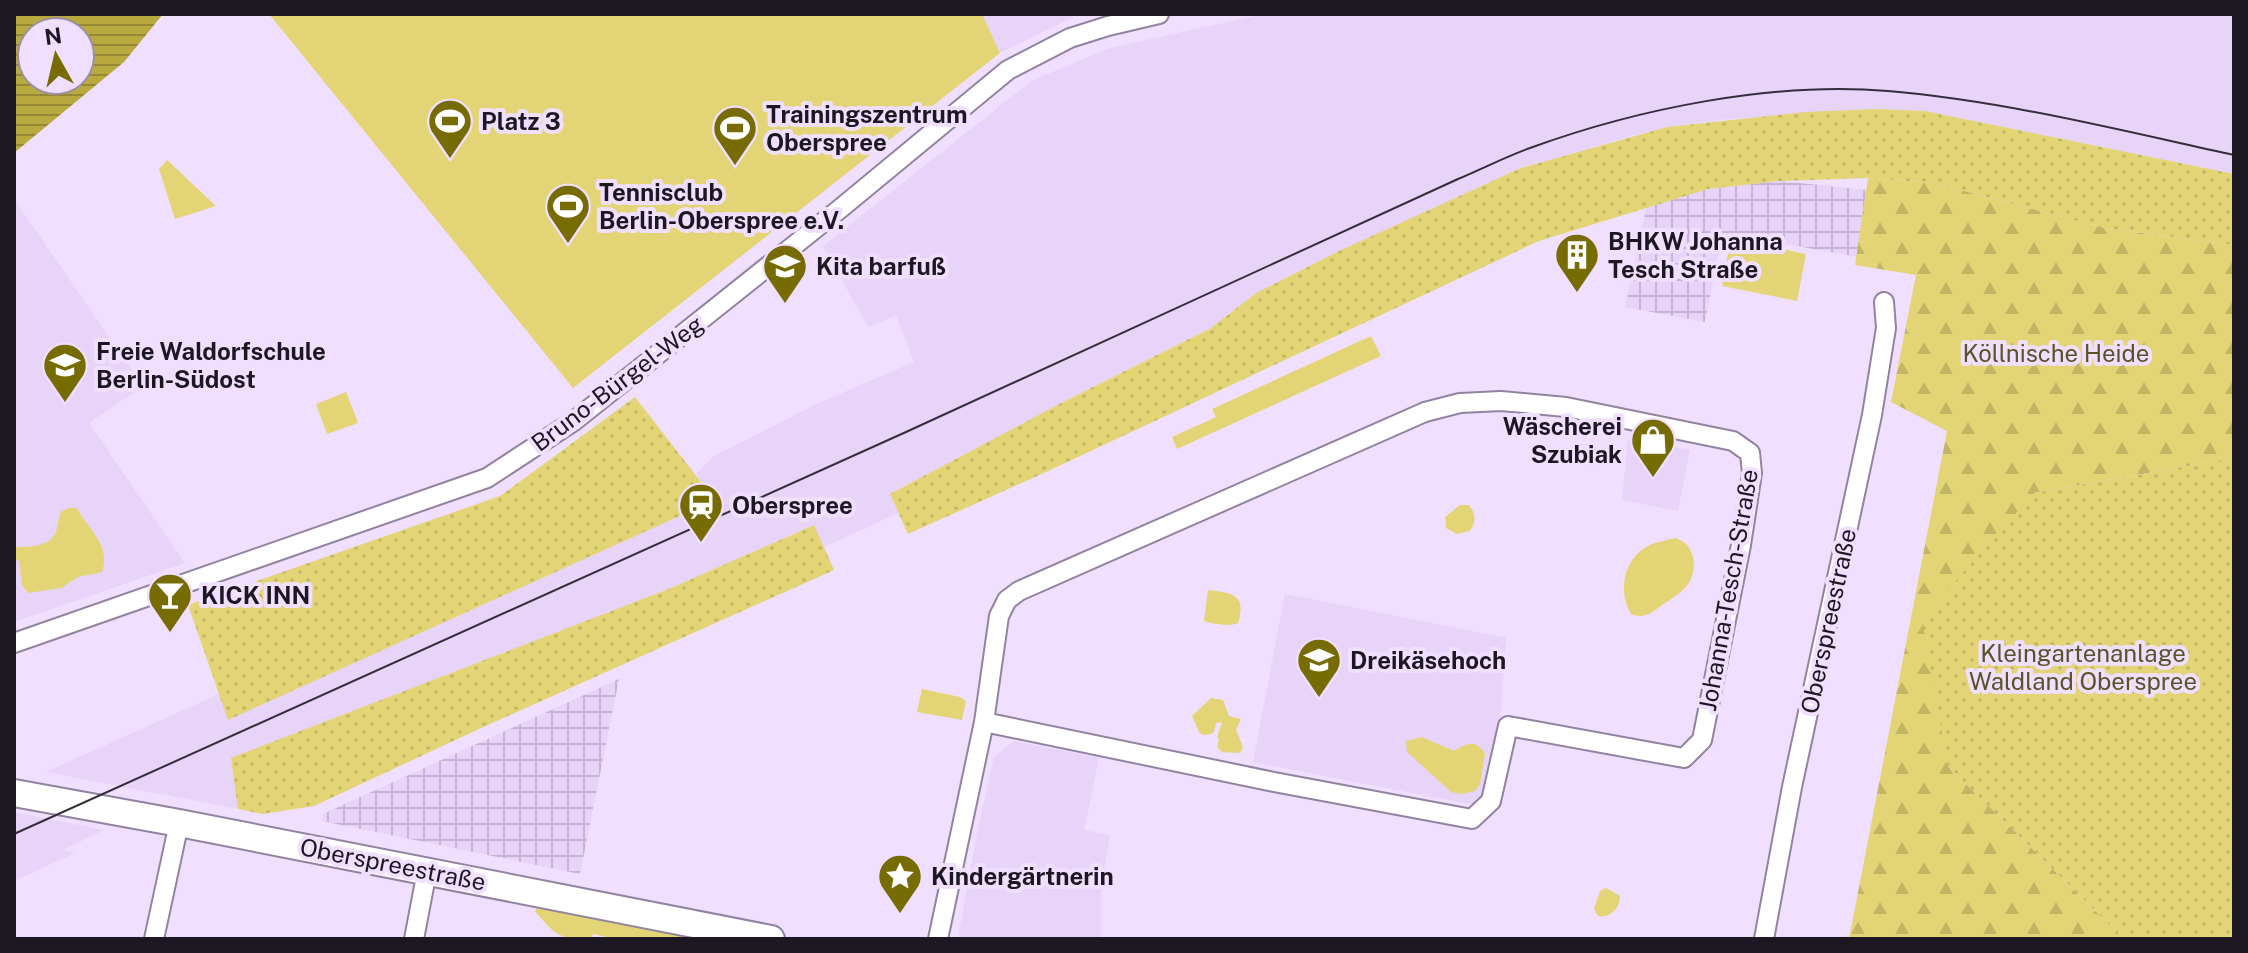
<svg xmlns="http://www.w3.org/2000/svg" width="2248" height="953" font-family="'Public Sans',sans-serif">
<defs>
<pattern id="industrial-grid" width="8" height="8" patternUnits="userSpaceOnUse" patternTransform="scale(2)"><rect width="8" height="8" fill="#e8d3f9"/><path d="M0 4h8M4 0v8" fill="none" stroke="#c7b4d5"/></pattern>
<pattern id="forest-firs" width="22" height="20" patternUnits="userSpaceOnUse" patternTransform="scale(2)"><rect width="22" height="20" fill="#e3d575"/><path d="M5 1l3.5 6h-7zM16 11l3.5 6h-7z" fill="#c2b665"/></pattern>
<pattern id="garden-dots" width="8" height="8" patternUnits="userSpaceOnUse" patternTransform="scale(2)"><rect width="8" height="8" fill="#e3d575"/><path d="M2 2h.1M6 6h.1" fill="none" stroke="#c2b665" stroke-width="1.8" stroke-linecap="round"/></pattern>
<pattern id="water-rules" width="6" height="5" patternUnits="userSpaceOnUse" patternTransform="scale(2)"><rect width="6" height="5" fill="#b9aa3f"/><path d="M0 2.5h6" fill="none" stroke="#968934"/></pattern>
</defs>
<rect width="100%" height="100%" fill="#f0dfff"/>
<path fill="#e8d3f9" d="M982 14H1079L1000 53Z
M1264 14H2234V174L1925 111 1876 109 1728 119 1667 127 1621 139 1521 168 1292 274 1256 293 1211 328 1063 402 890 494 898 513 824 547 813 525 671 588 232 758 238 809 46 772 219 694 229 719 715 500 696 474 714 456 821 402 914 362 896 315 868 327 823 246 1033 80 1110 48Z
M14 199 143 386 89 423 185 563 14 622Z
M1628 439 1690 450 1678 511 1622 500Z
M1285 594 1506 638 1501 711 1485 794 1473 805 1253 762Z
M1014 741 1099 758 1084 830 1110 835 1101 888V939H958L977 833 994 757Z
M17 813 104 830 63 850 75 853 14 881V814Z"/>
<path fill="url(#industrial-grid)" d="M1779 181 1868 190 1858 257 1723 233 1705 322 1625 307 1647 205 1708 189Z
M619 679 580 874 322 821 323 814Z"/>
<path fill="#e3d575" d="M269 14H982L1000 53 573 388Z
M167 160 216 206 175 219 159 169Z
M1731 238 1806 254 1797 301 1722 286Z
M1371 336 1381 356 1177 449 1172 437 1216 417 1212 409Z
M346 392 358 423 327 434 316 404Z
M1460 505H1469C1476 513 1476 523 1470 531L1457 534 1446 528 1445 517Z
M68 508H77C88 529 111 545 102 572L78 577 61 588 28 593 22 585 19 561 14 559V547C28 547 50 547 56 532 58 525 58 519 61 512Z
M1676 538C1696 545 1699 571 1686 587 1680 593 1673 598 1665 603 1653 611 1646 620 1631 614 1618 592 1623 561 1646 547 1654 542 1667 540 1676 538Z
M1208 590C1232 593 1247 594 1238 623 1228 627 1214 624 1204 621Z
M922 689 960 697 966 701 962 720 917 712Z
M1211 698 1223 700 1229 716 1241 719 1236 730 1243 747 1240 753 1222 752 1217 747 1219 739 1217 737 1222 722 1216 723 1214 732C1209 735 1204 737 1199 732L1192 716Z
M1422 737 1454 751C1467 743 1476 739 1485 754L1480 784 1475 791 1462 794 1451 792 1407 752 1406 741Z
M1606 888 1620 896C1620 908 1611 918 1598 916L1594 909 1600 891Z
M541 902 684 933 689 939H616L593 934 592 939C559 939 556 936 535 911Z"/>
<path fill="url(#forest-firs)" d="M1868 178 1934 183 2105 228 2234 245V458L2034 493 1948 766 2124 939H1849L1947 431 1891 402 1916 275 1855 265Z"/>
<path fill="url(#garden-dots)" d="M1876 109 1925 111 2234 174V245L2105 228 1934 183 1868 178 1779 181 1708 189 1539 241 1046 472 908 534 890 494 1063 402 1211 328 1256 293 1337 252 1521 168 1667 127 1806 112Z
M635 397 715 500 228 720 188 605 500 496Z
M2234 458V939H2124L1948 766 1922 619 2034 493Z
M814 525 834 570 479 729 314 806 262 814 238 809 231 758 671 588Z"/>
<path fill="url(#water-rules)" fill-rule="evenodd" d="M14 14H163L124 62 14 153ZM32 32H80V80H32Z"/>
<g fill="none" stroke-linecap="round" stroke-linejoin="round">
<g stroke="#92839f" stroke-width="22">
<path id="street" d="M14 643 487 478 574 421 841 208 1008 70 1070 38 1108 26 1159 14
M154 939 179 823
M414 939 427 871
M938 939 984 722 1274 782 1472 819 1491 801 1508 726 1684 758 1702 740 1741 545 1752 473 1750 453 1733 441 1566 407 1501 401 1460 403 1425 412 1019 591 1007 600 999 616 984 722
M1764 939 1792 787 1872 415 1886 328 1884 302"/>
</g>
<g stroke="#92839f" stroke-width="30">
<path id="secondary" d="M14 793 179 823 771 939"/>
</g>
<use href="#street" stroke="#fff" stroke-width="18"/>
<use href="#secondary" stroke="#fff" stroke-width="26"/>
<path stroke="#342d3a" stroke-width="2" d="M14 834 906 432 1458 179C1482 169 1505 157 1530 148 1637 109 1773 81 1888 91 2005 101 2119 130 2234 155"/>
</g>
<defs>
<g id="stadium-pin" transform="scale(2.3)"><path d="M0 17L-7.5 6A9.5 9.5 0 1 1 7.5 6Z" fill="#776b03" stroke="#f0dfff"/><path d="M0-5a6.5 5 0 1 0 0 10a6.5 5 0 1 0 0-10ZM-3.5-1.8h7v3.6h-7Z" fill="#fff"/></g>
<g id="building-pin" transform="scale(2.3)"><path d="M0 17L-7.5 6A9.5 9.5 0 1 1 7.5 6Z" fill="#776b03" stroke="#f0dfff"/><path d="M-4-6H4V6H1V3H-1V6H-4ZM-2.5-4.3h1.7v1.8h-1.7ZM.8-4.3h1.7v1.8H.8ZM-2.5-1h1.7V.8h-1.7ZM.8-1h1.7V.8H.8Z" fill="#fff"/></g>
<g id="school-pin" transform="scale(2.3)"><path d="M0 17L-7.5 6A9.5 9.5 0 1 1 7.5 6Z" fill="#776b03" stroke="#f0dfff"/><path d="M0-5L7-2L0 1L-7-2ZM-4 1L0 2.5L4 1V4Q0 6-4 4Z" fill="#fff"/></g>
<g id="shop-pin" transform="scale(2.3)"><path d="M0 17L-7.5 6A9.5 9.5 0 1 1 7.5 6Z" fill="#776b03" stroke="#f0dfff"/><path d="M-5-2.5h2.3a2.7 3.5 0 0 1 5.4 0H5L5.5 6h-11ZM-1.5-2.5h3a1.5 2.3 0 0 0-3 0Z" fill="#fff"/></g>
<g id="station-pin" transform="scale(2.3)"><path d="M0 17L-7.5 6A9.5 9.5 0 1 1 7.5 6Z" fill="#776b03" stroke="#f0dfff"/><path d="M-3-6H3Q5-6 5-4V2Q5 4 3 4L4.5 6H3L1.5 4h-3L-3 6H-4.5L-3 4Q-5 4-5 2V-4Q-5-6-3-6ZM-3.5-4v3h7v-3ZM-3.5 1v1.5H-2V1ZM2 1v1.5H3.5V1Z" fill="#fff"/></g>
<g id="bar-pin" transform="scale(2.3)"><path d="M0 17L-7.5 6A9.5 9.5 0 1 1 7.5 6Z" fill="#776b03" stroke="#f0dfff"/><path d="M-6-5H6L.8 .8V4.5H3.5V6h-7V4.5H-.8V.8Z" fill="#fff"/></g>
<g id="sight-pin" transform="scale(2.3)"><path d="M0 17L-7.5 6A9.5 9.5 0 1 1 7.5 6Z" fill="#776b03" stroke="#f0dfff"/><path d="M0-6L1.8-2.2L6-1.7L2.9 1.2L3.7 5.4L0 3.3L-3.7 5.4L-2.9 1.2L-6-1.7L-1.8-2.2Z" fill="#fff"/></g>
</defs>
<g fill-rule="evenodd">
<use href="#stadium-pin" x="450" y="121"/>
<use href="#stadium-pin" x="735" y="128"/>
<use href="#stadium-pin" x="568" y="206"/>
<use href="#building-pin" x="1577" y="255"/>
<use href="#school-pin" x="785" y="266"/>
<use href="#school-pin" x="65" y="365"/>
<use href="#shop-pin" x="1653" y="440"/>
<use href="#station-pin" x="701" y="505"/>
<use href="#bar-pin" x="170" y="595"/>
<use href="#school-pin" x="1319" y="660"/>
<use href="#sight-pin" x="900" y="876"/>
</g>
<g text-anchor="middle" dominant-baseline="central" stroke-width="8" stroke-linejoin="round" paint-order="stroke">
<g font-size="24" font-weight="bold" fill="#1d1722" stroke="#f0dfff" text-anchor="start">
<text x="766" y="114">Trainingszentrum<tspan x="766" dy="28">Oberspree</tspan></text>
<text x="481" y="121">Platz 3</text>
<text x="599" y="192">Tennisclub<tspan x="599" dy="28">Berlin-Oberspree e.V.</tspan></text>
<text x="1608" y="241">BHKW Johanna<tspan x="1608" dy="28">Tesch Straße</tspan></text>
<text x="816" y="266">Kita barfuß</text>
<text x="96" y="351">Freie Waldorfschule<tspan x="96" dy="28">Berlin-Südost</tspan></text>
<text x="1622" y="426" text-anchor="end">Wäscherei<tspan x="1622" dy="28">Szubiak</tspan></text>
<text x="732" y="505">Oberspree</text>
<text x="201" y="595">KICK INN</text>
<text x="1350" y="660">Dreikäsehoch</text>
<text x="931" y="876">Kindergärtnerin</text>
</g>
<g font-size="24" fill="#5a5328" stroke="#f0dfff">
<text x="2056" y="353">Köllnische Heide</text>
<text x="2083" y="653">Kleingartenanlage<tspan x="2083" dy="28">Waldland Oberspree</tspan></text>
</g>
<g font-size="24" fill="#1d1722" stroke="#f0dfff">
<text transform="translate(617 383) rotate(-37)">Bruno-Bürgel-Weg</text>
<text transform="translate(1728 590) rotate(-80)">Johanna-Tesch-Straße</text>
<text transform="translate(1828 621) rotate(-78)">Oberspreestraße</text>
<text transform="translate(393 864) rotate(11)">Oberspreestraße</text>
</g>
</g>
<rect width="2248" height="953" fill="none" stroke="#1d1722" stroke-width="32"/>
<g transform="translate(56 56) rotate(352)"><circle r="38" fill="#f0dfff" stroke="#9c8fa7" stroke-width="2"/>
<path d="M0-6L14 30L0 20L-14 30Z" fill="#776b03"/>
<text y="-12" font-size="22" font-weight="bold" text-anchor="middle" fill="#1d1722">N</text>
</g>
</svg>
